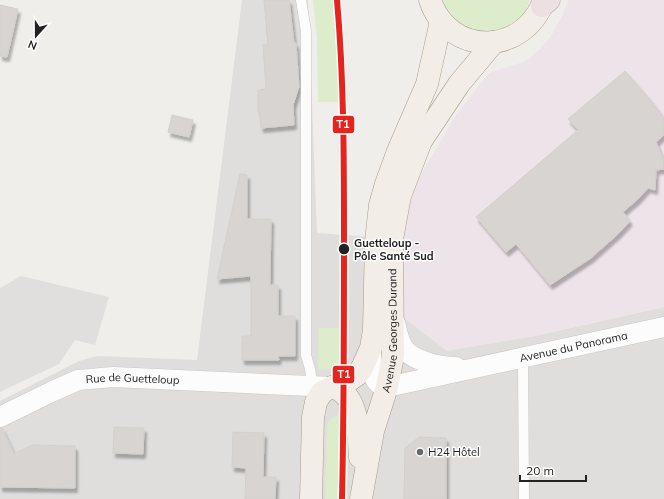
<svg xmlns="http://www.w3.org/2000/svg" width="664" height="499" font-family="Mulish,sans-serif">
<defs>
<filter id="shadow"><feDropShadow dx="2.5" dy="4.5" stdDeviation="1" flood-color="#0004"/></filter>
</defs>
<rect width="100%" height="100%" fill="#f0eeeb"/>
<path fill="#dfdedc" d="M242 0H308L317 233 399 239 530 337 664 307V499H0V401L79 361 97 356 197 360Z"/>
<path fill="#ede4e9" d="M569 0H664V307L530 337 447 351 404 318 399 239 413 188 456 115 480 84 489 73 526 61 540 49 551 36 561 18Z"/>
<path fill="#ddeccb" d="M313 0H340L348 102H318L317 40Z
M441 0H530L524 14 503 30 475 32 451 19Z
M319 328H348V356C341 362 329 373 318 369Z
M340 415 347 418 349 437 347 499H325L327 425C330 418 333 416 340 415Z"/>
<path fill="#e0dfde" d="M21 276 109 297 95 345 75 340 59 364 0 392V288Z"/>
<path fill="#d7d4d2" stroke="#d3d0cc" filter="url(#shadow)" d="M264 0H289L294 43H296L299 87 293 105 294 125 261 128 260 113 258 112V90L266 89 263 45H268Z
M0 5 18 9 7 57 0 56Z
M625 71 650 99 664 118V135L656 142 663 159 664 169 656 170 655 190 648 188 638 199 623 212 630 221 619 233 591 258 550 285 516 244 506 252 476 217 578 130 568 119Z
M172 115 193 120 189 137 168 132Z
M240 174 247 175V219H271L270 285H278V316H295V356H278L279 360H242V336H251V276L217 279Z
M114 427 144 428 143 454 113 453Z
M0 428H2L14 454 32 445 75 446V488L0 487Z
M233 432 264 433 263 477H276L275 499H245L246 468 232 467Z
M419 437 446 438V499H404L405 448Z"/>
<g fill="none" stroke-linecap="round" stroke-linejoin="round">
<g stroke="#c9c8c7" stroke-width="11">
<path id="lane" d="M301 0 306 31V355L310 369 313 388
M523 358 524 499"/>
</g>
<g stroke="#c9c8c7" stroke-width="21">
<g id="street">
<path d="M395 323C397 331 398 339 403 347 411 361 441 367 456 367"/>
<path id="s1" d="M371 348C372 362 369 384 387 387L664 327"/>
<path id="s2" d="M0 417 51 392 78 380 113 377 332 387"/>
</g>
</g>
<g stroke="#a79c86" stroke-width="23">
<g id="primary">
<path d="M430 0C449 57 524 56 544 0"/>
<path d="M332 387C360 394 358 434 360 457"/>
<path d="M311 499 313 417 316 402 322 392 332 387 341 386 357 375 362 368 371 348 374 330 376 241 380 205 386 184 398 151 427 84 441 21"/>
<path id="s3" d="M361 499 373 431 387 387 393 356 392 239 400 196 421 141 459 84 494 42"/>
</g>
</g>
<g stroke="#c5a2ac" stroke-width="23">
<path id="highway" d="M542 6 549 0"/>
</g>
<use href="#lane" stroke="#fdfcfc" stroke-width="10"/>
<use href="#street" stroke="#fdfcfc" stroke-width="20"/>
<use href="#primary" stroke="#f3ede7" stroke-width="22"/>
<use href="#highway" stroke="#ece0e2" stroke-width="22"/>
<g stroke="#fff" stroke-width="9">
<path id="tram-1" d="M337 0C344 80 344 159 344 239 344 326 344 412 342 499"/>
</g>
<use href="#tram-1" stroke="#e5251d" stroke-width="6"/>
</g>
<circle fill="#222" stroke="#fff" stroke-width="1.5" cx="344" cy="249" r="6"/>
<circle fill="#6a6968" stroke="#fff" stroke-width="1.5" cx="420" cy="452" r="4"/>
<g text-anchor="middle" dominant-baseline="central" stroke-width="3" stroke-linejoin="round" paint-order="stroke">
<g font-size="11" font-weight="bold" fill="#222" stroke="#fff" text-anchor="start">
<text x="354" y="243">Guetteloup -<tspan x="354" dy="13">Pôle Santé Sud</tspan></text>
</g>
<g font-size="11" fill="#222" stroke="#fff">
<text stroke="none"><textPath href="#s3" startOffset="172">Avenue Georges Durand</textPath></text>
<text stroke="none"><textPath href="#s1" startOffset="237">Avenue du Panorama</textPath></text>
<text stroke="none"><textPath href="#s2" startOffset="141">Rue de Guetteloup</textPath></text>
</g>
<g font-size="11" fill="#222" stroke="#fff" text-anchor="start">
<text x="428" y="452">H24 Hôtel</text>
</g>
</g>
<g stroke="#fff" stroke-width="1.5">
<rect x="332" y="115" width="23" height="19" rx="4" fill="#e5251d"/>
<rect x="332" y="365" width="23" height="19" rx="4" fill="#e5251d"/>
</g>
<g font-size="11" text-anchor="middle" font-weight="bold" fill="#fff">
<text x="343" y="128">T1</text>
<text x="344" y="378">T1</text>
</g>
<g transform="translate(36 36) rotate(201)" stroke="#ffffff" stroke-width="3" paint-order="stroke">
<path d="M0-3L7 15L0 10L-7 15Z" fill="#222222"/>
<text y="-6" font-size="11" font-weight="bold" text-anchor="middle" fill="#222222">N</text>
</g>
<path d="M520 475v6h66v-6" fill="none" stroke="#222222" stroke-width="2"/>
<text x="526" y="475" font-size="12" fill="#222222" stroke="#ffffff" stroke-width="3" paint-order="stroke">20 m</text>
</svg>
